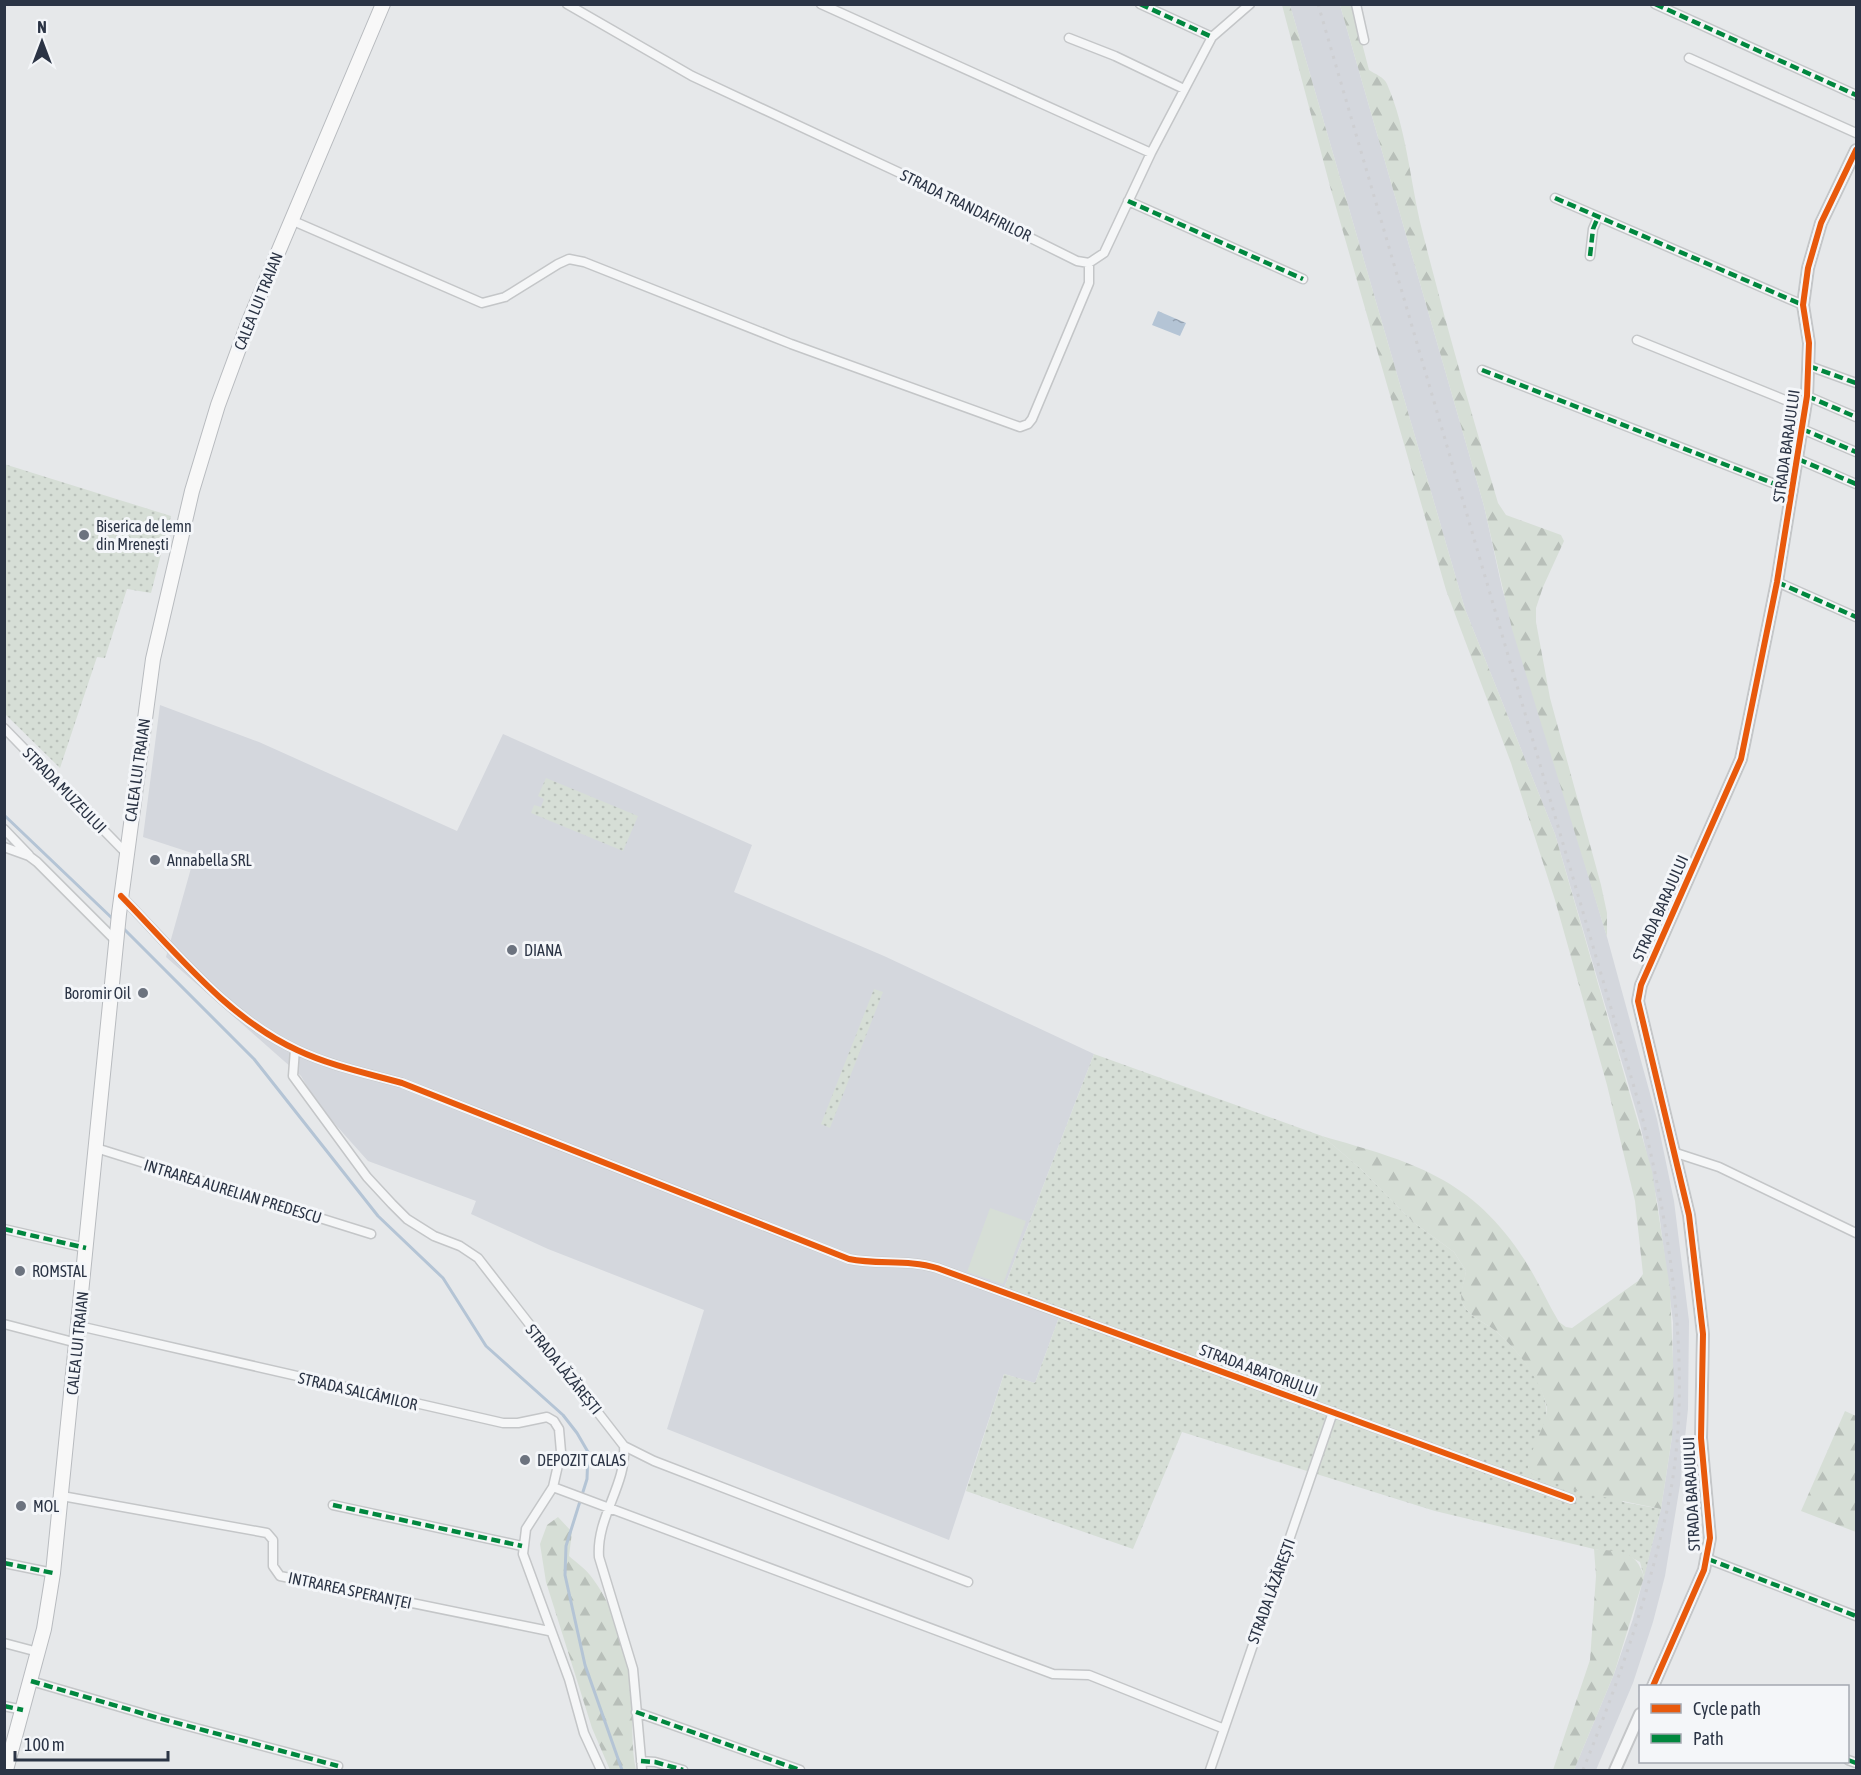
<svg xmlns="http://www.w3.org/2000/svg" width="1861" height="1775" font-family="'Asap Condensed',sans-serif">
<defs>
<pattern id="grass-dots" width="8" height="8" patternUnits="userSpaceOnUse" patternTransform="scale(1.5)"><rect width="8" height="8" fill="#d6ded6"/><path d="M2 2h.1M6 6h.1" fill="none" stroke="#b8bfb9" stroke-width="1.8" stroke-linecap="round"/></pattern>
<pattern id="forest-firs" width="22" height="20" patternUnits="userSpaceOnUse" patternTransform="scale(1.5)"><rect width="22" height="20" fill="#d6ded6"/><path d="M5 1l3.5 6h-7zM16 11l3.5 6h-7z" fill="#b8bfb9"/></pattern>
<pattern id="water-ripples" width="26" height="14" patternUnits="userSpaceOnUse" patternTransform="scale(1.5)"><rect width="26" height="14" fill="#b4c4d5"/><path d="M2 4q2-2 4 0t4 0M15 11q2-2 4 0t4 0" fill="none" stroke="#93a0af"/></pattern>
</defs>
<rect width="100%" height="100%" fill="#e6e8ea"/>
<path fill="#d4d7dd" d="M1290 5H1340L1484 506 1502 588 1607 937 1657 1119 1674 1201 1689 1321 1688 1409 1680 1485 1665 1576 1653 1622 1633 1683 1596 1770H1574L1614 1674 1633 1619 1661 1509 1672 1437 1673 1322 1658 1205 1640 1124 1555 834 1465 609Z
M160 705 259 742 457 831 503 734 752 845 734 892 884 956 1094 1054 1004 1288 1062 1309 1035 1383 1004 1374 949 1540 667 1429 704 1310 548 1249 471 1214 476 1201 368 1161 317 1104 301 1076 166 957 195 854 143 837Z"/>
<path fill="url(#grass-dots)" d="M4 464 171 516 151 593 127 589 105 658 97 657 60 768 5 714Z
M546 778 638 816 623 851 531 813 534 805 541 807 544 799 538 796Z
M874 989 883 992 830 1128 821 1124Z
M1094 1054 1322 1136 1359 1167 1413 1222 1454 1252 1466 1271C1465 1280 1460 1294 1462 1302 1468 1317 1485 1322 1497 1332 1518 1351 1550 1387 1546 1417L1623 1502 1661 1509 1644 1577 1640 1562 1623 1553 1594 1549 1435 1511 1182 1432 1133 1549 966 1491 1004 1374 1035 1383 1062 1309 1004 1288Z"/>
<path fill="url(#forest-firs)" d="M1282 5H1290L1465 609 1555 834 1652 1171 1670 1289 1674 1385 1672 1437 1661 1509 1584 1493 1534 1476 1528 1470C1528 1449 1551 1422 1546 1404 1539 1377 1517 1350 1497 1332 1485 1322 1468 1317 1462 1302 1459 1294 1465 1280 1466 1271L1454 1252 1413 1222 1359 1167 1322 1136C1412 1162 1472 1177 1526 1262 1538 1281 1547 1302 1559 1322L1566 1327 1572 1328 1638 1281 1643 1274 1635 1201 1607 1085 1555 900 1511 763 1446 590 1331 190Z
M1340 5H1352L1369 70C1375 74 1384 77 1387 84 1407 130 1410 181 1422 230 1445 322 1471 412 1498 503L1506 515 1561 535 1564 541 1543 587 1536 608V622L1550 698 1601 885 1607 913V937L1512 629 1484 506Z
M1845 1411 1856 1416V1532L1801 1511Z
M558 1517 572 1532 569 1556C577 1563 587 1570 593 1579 617 1611 629 1661 632 1701 633 1725 631 1747 636 1770H610L592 1728 546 1582 540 1544 547 1525Z
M1594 1549C1620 1552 1636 1549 1644 1577L1614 1674 1574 1770H1553L1590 1660 1596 1576Z"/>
<path fill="#d6ded6" d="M990 1208 1026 1221 1003 1284 967 1272Z"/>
<path fill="url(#water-ripples)" d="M1158 311 1186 323 1180 336 1152 325Z"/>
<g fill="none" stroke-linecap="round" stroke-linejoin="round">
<path stroke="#b4c4d5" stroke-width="3" d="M4 815 114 920
M123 928 254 1059 378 1216 443 1278 486 1346 563 1415 577 1433 588 1452 587 1479 566 1546 565 1575 585 1665 622 1770"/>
<g stroke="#c4c6c8" stroke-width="11">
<path id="minor" d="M567 4 692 76 900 173 1077 261 1089 263 1104 253 1151 153 1212 37 1250 4
M821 4 1151 153
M1140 4 1212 37
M1356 4 1364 40
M1655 4 1856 95
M1069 38 1115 56 1184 89
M1689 58 1856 133
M1555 198 1803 305
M1128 201 1303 279
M291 220 482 303 505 297 558 264 569 259 584 262 791 344 1020 427 1028 424 1032 419 1089 283V263
M1590 256 1593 229 1598 217
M1637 340 1805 408
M1809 366 1856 383
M1482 370 1793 491
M1807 396 1856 417
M1802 429 1856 452
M1798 459 1856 484
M1777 582 1856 617
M4 728 126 853
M4 829 29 855
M4 847 29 856 37 862 116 941
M121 896C174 950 227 1018 297 1050 331 1066 366 1073 402 1083L849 1259C878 1265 908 1259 937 1268L1571 1499
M295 1049 293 1076 367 1177 392 1204 407 1219 434 1236 460 1246 478 1258 624 1446C627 1485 596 1517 599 1557L633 1669 642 1770
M96 1148 371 1234
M1676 1153 1719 1167 1856 1233
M4 1229 86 1248
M4 1324 77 1343
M79 1326 503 1423H518L547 1417 554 1421 559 1429 561 1452 553 1487 526 1529 523 1554 569 1679 584 1733 601 1770
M624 1446 654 1461 968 1582
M553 1487 1053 1674 1089 1675 1222 1728
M62 1496 267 1533 273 1540V1566L280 1576 549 1631
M333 1505 522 1546
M1708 1559 1856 1616
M4 1563 53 1573
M4 1643 38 1652
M31 1681 158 1718 338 1766
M4 1706 23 1710
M636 1712 800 1770
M1848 1760 1856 1763
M641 1761 655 1762 683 1770
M1210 1770 1333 1412"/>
</g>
<g stroke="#c4c6c8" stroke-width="14">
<path id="tertiary" d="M1653 1686 1704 1570 1710 1538 1701 1438 1703 1334 1689 1215 1638 1001 1641 985 1741 759 1777 582 1807 396 1809 343 1803 305 1808 268 1821 223 1856 150
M1615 1770 1640 1714"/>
</g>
<g stroke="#b8bbbf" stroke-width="16">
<path id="trunk" d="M6 1770 44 1629 53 1573 119 914 153 659 192 491 218 405 249 321 383 4"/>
</g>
<use href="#minor" stroke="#f5f6f7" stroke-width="8"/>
<use href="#tertiary" stroke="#f5f6f7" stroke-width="10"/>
<use href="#trunk" stroke="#f8f8f8" stroke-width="14"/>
<path stroke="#cecfd2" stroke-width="3" stroke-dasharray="3 6" stroke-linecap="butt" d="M1318 4 1639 1104C1672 1234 1696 1387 1665 1519 1645 1606 1616 1688 1583 1770"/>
<path stroke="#00873e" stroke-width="4.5" stroke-dasharray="9 4.5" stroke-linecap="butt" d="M1140 4 1212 37
M1655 4 1856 95
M1555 198 1803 305
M1128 201 1303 279
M1590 256 1593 229 1598 217
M1809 366 1856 383
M1482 370 1793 491
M1807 396 1856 417
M1802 429 1856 452
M1798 459 1856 484
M1777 582 1856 617
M4 1229 86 1248
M333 1505 522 1546
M1708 1559 1856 1616
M4 1563 53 1573
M31 1681 158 1718 338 1766
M4 1706 23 1710
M636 1712 800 1770
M1848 1760 1856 1763
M641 1761 655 1762 683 1770"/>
<g stroke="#f4f6f9" stroke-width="10">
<path id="cycleway" d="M121 896C174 950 227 1018 297 1050 331 1066 366 1073 402 1083L849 1259C878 1265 908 1259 937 1268L1571 1499
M1653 1686 1704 1570 1710 1538 1701 1438 1703 1334 1689 1215 1638 1001 1641 985 1741 759 1777 582 1807 396 1809 343 1803 305 1808 268 1821 223 1856 150"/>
</g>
<use href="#cycleway" stroke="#e8590c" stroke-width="6"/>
</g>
<g fill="#6c737f" stroke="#f4f6f9" stroke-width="2">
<circle cx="84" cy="535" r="6"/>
<circle cx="155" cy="860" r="6"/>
<circle cx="512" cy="950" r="6"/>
<circle cx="143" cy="993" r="6"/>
<circle cx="20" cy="1271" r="6"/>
<circle cx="525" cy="1460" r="6"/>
<circle cx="21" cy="1506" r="6"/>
</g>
<g text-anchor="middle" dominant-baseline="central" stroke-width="6" stroke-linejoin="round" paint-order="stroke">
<g font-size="16" fill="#2b3445" stroke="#f4f6f9">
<text transform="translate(966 205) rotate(26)">STRADA TRANDAFIRILOR</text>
<text transform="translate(258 301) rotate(-68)">CALEA LUI TRAIAN</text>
<text transform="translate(1786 446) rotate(-82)">STRADA BARAJULUI</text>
<text transform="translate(137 770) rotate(-82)">CALEA LUI TRAIAN</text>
<text transform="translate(65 790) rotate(46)">STRADA MUZEULUI</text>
<text transform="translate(1660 908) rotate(-66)">STRADA BARAJULUI</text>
<text transform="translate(233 1191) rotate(17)">INTRAREA AURELIAN PREDESCU</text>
<text transform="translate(77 1343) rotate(-84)">CALEA LUI TRAIAN</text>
<text transform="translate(564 1369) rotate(51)">STRADA LĂZĂREȘTI</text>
<text transform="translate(1259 1370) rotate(20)">STRADA ABATORULUI</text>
<text transform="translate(358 1391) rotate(13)">STRADA SALCÂMILOR</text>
<text transform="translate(1691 1494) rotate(-93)">STRADA BARAJULUI</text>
<text transform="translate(350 1590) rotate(12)">INTRAREA SPERANȚEI</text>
<text transform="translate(1271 1591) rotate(-70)">STRADA LĂZĂREȘTI</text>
</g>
<g font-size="16" fill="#2b3445" stroke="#f4f6f9" text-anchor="start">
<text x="96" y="526">Biserica de lemn<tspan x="96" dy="18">din Mrenești</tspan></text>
<text x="167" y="860">Annabella SRL</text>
<text x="524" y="950">DIANA</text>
<text x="131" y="993" text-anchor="end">Boromir Oil</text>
<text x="32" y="1271">ROMSTAL</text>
<text x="537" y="1460">DEPOZIT CALAS</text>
<text x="33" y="1506">MOL</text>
</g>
</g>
<rect width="1861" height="1775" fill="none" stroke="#2b3445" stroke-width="12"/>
<rect x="1639" y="1685" width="210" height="78" fill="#f4f6f9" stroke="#a4a8b1" stroke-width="1.5"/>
<rect x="1651" y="1704" width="30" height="9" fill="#e8590c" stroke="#a4a8b1" stroke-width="1.5"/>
<text x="1693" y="1715" font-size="18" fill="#2b3445">Cycle path</text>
<rect x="1651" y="1734" width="30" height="9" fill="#00873e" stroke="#a4a8b1" stroke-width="1.5"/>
<text x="1693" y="1745" font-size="18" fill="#2b3445">Path</text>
<g transform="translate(42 42)" stroke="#f4f6f9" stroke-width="4.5" paint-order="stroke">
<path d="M0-4.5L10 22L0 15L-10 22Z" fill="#2b3445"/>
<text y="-9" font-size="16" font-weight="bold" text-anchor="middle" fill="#2b3445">N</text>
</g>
<path d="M15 1751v9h153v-9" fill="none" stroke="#2b3445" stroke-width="3"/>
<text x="24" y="1751" font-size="18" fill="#2b3445" stroke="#f4f6f9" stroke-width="4.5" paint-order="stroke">100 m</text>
</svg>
